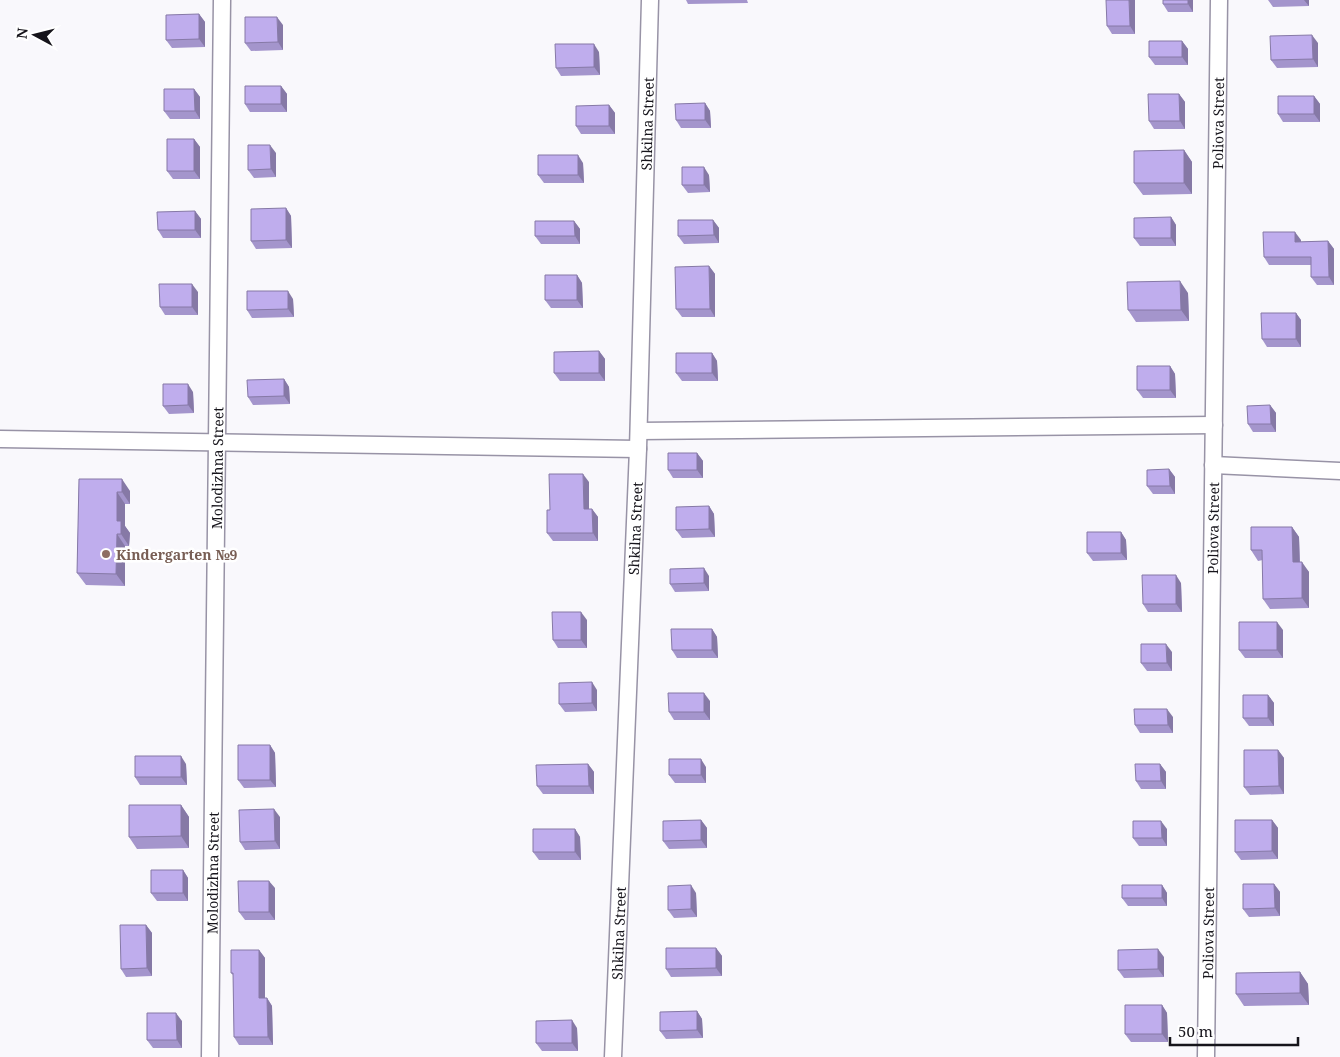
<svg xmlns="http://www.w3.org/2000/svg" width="1340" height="1057" font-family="'Noto Serif',serif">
<rect width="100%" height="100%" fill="#f9f8fc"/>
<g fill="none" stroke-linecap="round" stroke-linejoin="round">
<g stroke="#9893a6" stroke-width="19">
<g id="minor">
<path d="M639 431 1214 425"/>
<path d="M0 439 638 449"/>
<path d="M1213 465 1340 471"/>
<path id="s1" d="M210 1057 222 0"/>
<path id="s2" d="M613 1057 638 449 650 0"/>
<path id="s3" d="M1206 1057 1219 0"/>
</g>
</g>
<use href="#minor" stroke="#fff" stroke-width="16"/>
</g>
<path fill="#a495cc" d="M686 0H747L748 3 688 4Z
M1135 0V34H1112L1107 26Z
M1193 0V12H1168L1163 4Z
M1268 0H1309V6L1273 7Z
M199 14 205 22V47L172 48 166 40Z
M283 25V50L251 51 245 43Z
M1182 41 1188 49V65H1155L1149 57Z
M1318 43V67L1277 68 1271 60Z
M599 52 600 75 561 76 556 68Z
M281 86 287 94V112H250L245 104Z
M194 89 200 97V119H170L164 111Z
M1179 94 1185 102V129H1154L1149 121Z
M1314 96 1320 104V122H1283L1278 114Z
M705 103 710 111 711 128H681L676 120Z
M609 105 615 113V134H581L576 126Z
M194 139 200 147V179H173L167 171Z
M1184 150 1192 162V194L1143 195 1134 183Z
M276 153V177L254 178 248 170Z
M583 163 584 183H544L538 175Z
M709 175 710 192 688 193 682 185Z
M286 208 291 216 292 248 256 249 251 241Z
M195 211 201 219V238H163L158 230Z
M1171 217 1176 225V246H1140L1134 238Z
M713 220 719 228V243L684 244 678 236Z
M574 221 580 229V244H541L535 236Z
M1301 240V242L1328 241 1334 249V285H1317L1311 277V265H1269L1264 257Z
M709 266 715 274V317H682L676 309Z
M577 275 582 283 583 308H551L545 300Z
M198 292V315H165L160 307Z
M1188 293 1189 321 1136 322 1128 310Z
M293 299 294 317 252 318 247 310Z
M1296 313 1301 320V347H1267L1262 339Z
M599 351 605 359V381H560L554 373Z
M712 353 717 361 718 381H682L676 373Z
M1170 366 1175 374 1176 398H1143L1137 390Z
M284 379 289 387 290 404 253 405 248 397Z
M193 392 194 413 169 414 163 406Z
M1270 405 1276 413V432H1253L1248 424Z
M697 453 703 461V478H673L668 470Z
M1169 469 1175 477V494H1153L1147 486Z
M79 479 130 491V504H125V526L130 533 129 546H125V586L86 585 77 573Z
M589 482V509H592L598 517V541H553L547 533 550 510Z
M709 506 714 514 715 537 682 538 676 530Z
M1292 527 1299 537 1300 562 1309 572V608L1270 609 1263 599V560L1258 561 1251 550Z
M1121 532 1126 540 1127 560 1093 561 1087 553Z
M709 576V591L675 592 670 584Z
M1181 583 1182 612H1148L1143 604Z
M587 620V648H558L553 640Z
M712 629 717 637 718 658H677L672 650Z
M1283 630V658H1245L1239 650Z
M1172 652V671H1147L1141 663Z
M597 690V711L565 712 559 704Z
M1268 695 1274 703V726H1249L1243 718Z
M710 701V720H674L669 712Z
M1173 717V733H1140L1135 725Z
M270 745 275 753 276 787 244 788 238 780Z
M1278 750 1284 758V794L1250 795 1244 787Z
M186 764 187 785H140L135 777Z
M588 764 594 772V794H543L537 786Z
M1160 764 1166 772V789H1141L1136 781Z
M706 767V783H675L669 775Z
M181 805 189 817V848L137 849 129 837Z
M280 817V849L245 850 240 842Z
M701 820 707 828V848L669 849 663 841Z
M1272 820 1278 828V859L1241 860 1235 852Z
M575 829 580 837 581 860H539L533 852Z
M1167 829V846H1139L1133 838Z
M183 870 188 878V901H157L151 893Z
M1274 884 1280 892V916L1249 917 1243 909Z
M1162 885 1167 893V906H1128L1122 898Z
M275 888V920H245L239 912Z
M696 893 697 917 674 918 668 910Z
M146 925 152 933V976L126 977 121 969Z
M716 948 722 956V976L671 977 666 969Z
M259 950 265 958V998H267L272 1006 273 1045H239L234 1037 233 975 231 973Z
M1164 957V977L1124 978 1118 970Z
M1300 972 1308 984 1309 1005 1244 1006 1236 994Z
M1162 1005 1167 1013 1168 1042H1131L1125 1034Z
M697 1011 702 1019 703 1038 666 1039 660 1031Z
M182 1021V1048H153L147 1040Z
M577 1028 578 1051H542L536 1043Z"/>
<path fill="#8679a6" d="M1129 0H1135V34L1130 26Z
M1188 0H1193V12L1188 4Z
M1304 0H1309V6Z
M199 14 205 22V47L199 39Z
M277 17 283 25V50L278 42Z
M1312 35 1318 43V67L1313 59Z
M1182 41 1188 49V65L1182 57Z
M594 44 599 52 600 75 594 67Z
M281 86 287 94V112L281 104Z
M194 89 200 97V119L195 111Z
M1179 94 1185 102V129L1180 121Z
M1314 96 1320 104V122L1314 114Z
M705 103 710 111 711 128 705 120Z
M609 105 615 113V134L609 126Z
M194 139 200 147V179L194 171Z
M270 145 276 153V177L271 169Z
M1184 150 1192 162V194L1184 183Z
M578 155 583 163 584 183 578 175Z
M704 167 709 175 710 192 704 185Z
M286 208 291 216 292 248 286 240Z
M195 211 201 219V238L195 230Z
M1171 217 1176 225V246L1171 238Z
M713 220 719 228V243L714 235Z
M574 221 580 229V244L575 236Z
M1295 232 1301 240V250L1295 242Z
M1328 241 1334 249V285L1329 277Z
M709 266 715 274V317L710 309Z
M577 275 582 283 583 308 577 300Z
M1180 281 1188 293 1189 321 1181 310Z
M192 284 198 292V315L192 307Z
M288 291 293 299 294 317 288 309Z
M1296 313 1301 320V347L1296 339Z
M599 351 605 359V381L599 373Z
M712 353 717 361 718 381 712 373Z
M1170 366 1175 374 1176 398 1170 390Z
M284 379 289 387 290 404 284 396Z
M188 384 193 392 194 413 188 405Z
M1270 405 1276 413V432L1271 424Z
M697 453 703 461V478L697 470Z
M1169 469 1175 477V494L1170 486Z
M583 474 589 482V517L584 509Z
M122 479 130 491V504L122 492Z
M117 492 125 504V526L130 533 129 546 121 534 117 521Z
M709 506 714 514 715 537 709 529Z
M592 509 598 517V541L593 533Z
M1292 527 1299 537 1300 573 1293 562Z
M1121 532 1126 540 1127 560 1121 553Z
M117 534 125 546V586L116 574Z
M1302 562 1309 572V608L1302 598Z
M704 568 709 576V591L704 583Z
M1176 575 1181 583 1182 612 1176 604Z
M581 612 587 620V648L581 640Z
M1277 622 1283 630V658L1277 650Z
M712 629 717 637 718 658 712 650Z
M1166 644 1172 652V671L1167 663Z
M592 682 597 690V711L592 703Z
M704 693 710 701V720L704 712Z
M1268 695 1274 703V726L1268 718Z
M1167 709 1173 717V733L1168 725Z
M270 745 275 753 276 787 270 780Z
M1278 750 1284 758V794L1279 786Z
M181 756 186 764 187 785 181 777Z
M701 759 706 767V783L701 775Z
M588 764 594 772V794L589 786Z
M1160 764 1166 772V789L1161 781Z
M181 805 189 817V848L181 836Z
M274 809 280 817V849L275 841Z
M701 820 707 828V848L701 840Z
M1272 820 1278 828V859L1272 851Z
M1161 821 1167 829V846L1162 838Z
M575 829 580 837 581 860 575 852Z
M183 870 188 878V901L183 893Z
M269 881 275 888V920L269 912Z
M1274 884 1280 892V916L1275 908Z
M691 885 696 893 697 917 691 909Z
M1162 885 1167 893V906L1162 898Z
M146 925 152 933V976L147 968Z
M716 948 722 956V976L716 968Z
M1158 949 1164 957V977L1158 969Z
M259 950 265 958V1006L259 998Z
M1300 972 1308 984 1309 1005 1300 993Z
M267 998 272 1006 273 1045 268 1037Z
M1162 1005 1167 1013 1168 1042 1162 1034Z
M697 1011 702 1019 703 1038 697 1030Z
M176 1013 182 1021V1048L177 1040Z
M572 1020 577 1028 578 1051 572 1043Z"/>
<path fill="#bfaded" stroke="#8679a6" d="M1106 0H1129L1130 26H1107Z
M1163 0H1188V4H1163Z
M199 14V39L166 40V15Z
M245 17H277L278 42 245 43Z
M1312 35 1313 59 1271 60 1270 36Z
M1149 41H1182V57H1149Z
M555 44H594V67L556 68Z
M245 86H281V104H245Z
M164 89H194L195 111H164Z
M1148 94H1179L1180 121H1149Z
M1278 96H1314V114H1278Z
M705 103V120H676L675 104Z
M609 105V126H576V106Z
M167 139H194V171H167Z
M248 145H270L271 169 248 170Z
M1184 150V183H1134V151Z
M538 155H578V175H538Z
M682 167H704V185H682Z
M286 208V240L251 241V209Z
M195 211V230H158L157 212Z
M1171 217V238H1134V218Z
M678 220H713L714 235 678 236Z
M535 221H574L575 236H535Z
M1263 232H1295V242L1328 241 1329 277H1311V257H1264Z
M709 266 710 309H676L675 267Z
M545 275H577V300H545Z
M1180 281 1181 310H1128L1127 282Z
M159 284H192V307H160Z
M247 291H288V309L247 310Z
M1261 313H1296V339H1262Z
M599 351V373H554V352Z
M676 353H712V373H676Z
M1137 366H1170V390H1137Z
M284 379V396L248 397 247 380Z
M163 384H188V405L163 406Z
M1270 405 1271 424H1248L1247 406Z
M668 453H697V470H668Z
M1169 469 1170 486H1147V470Z
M549 474H583L584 509H592L593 533H547V510H550Z
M79 479H122V492H117V521H121V534H117L116 574 77 573Z
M709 506V529L676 530V507Z
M1251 527H1292L1293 562H1302V598L1263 599 1262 550H1251Z
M1087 532H1121V553H1087Z
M704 568V583L670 584V569Z
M1142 575H1176V604H1143Z
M552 612H581V640H553Z
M1239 622H1277V650H1239Z
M671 629H712V650H672Z
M1141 644H1166L1167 663H1141Z
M592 682V703L559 704V683Z
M668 693H704V712H669Z
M1243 695H1268V718H1243Z
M1134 709H1167L1168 725H1135Z
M238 745H270V780H238Z
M1244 750H1278L1279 786 1244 787Z
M135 756H181V777H135Z
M669 759H701V775H669Z
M588 764 589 786H537L536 765Z
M1135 764H1160L1161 781H1136Z
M129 805H181V836L129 837Z
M274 809 275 841 240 842 239 810Z
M701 820V840L663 841V821Z
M1235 820H1272V851L1235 852Z
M1133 821H1161L1162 838H1133Z
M533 829H575V852H533Z
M151 870H183V893H151Z
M238 881H269V912H239Z
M1243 884H1274L1275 908 1243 909Z
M691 885V909L668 910V886Z
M1122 885H1162V898H1122Z
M120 925H146L147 968 121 969Z
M666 948H716V968L666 969Z
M1158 949V969L1118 970V950Z
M231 950H259V998H267L268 1037H234L233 973H231Z
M1300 972V993L1236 994V973Z
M1125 1005H1162V1034H1125Z
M697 1011V1030L660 1031V1012Z
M147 1013H176L177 1040H147Z
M572 1020V1043H536V1021Z"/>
<circle fill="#8d6e63" stroke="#fff" stroke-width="2" cx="106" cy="554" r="5"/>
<g text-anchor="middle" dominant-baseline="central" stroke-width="5" stroke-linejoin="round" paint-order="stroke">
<g font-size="14" fill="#16141b" stroke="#fff">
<text stroke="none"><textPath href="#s2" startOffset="934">Shkilna Street</textPath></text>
<text stroke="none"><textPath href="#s3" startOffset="934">Poliova Street</textPath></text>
<text stroke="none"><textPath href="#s1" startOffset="589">Molodizhna Street</textPath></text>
<text stroke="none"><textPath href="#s3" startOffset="529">Poliova Street</textPath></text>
<text stroke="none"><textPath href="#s2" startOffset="529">Shkilna Street</textPath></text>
<text stroke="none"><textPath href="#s1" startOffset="184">Molodizhna Street</textPath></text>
<text stroke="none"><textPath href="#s2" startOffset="124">Shkilna Street</textPath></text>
<text stroke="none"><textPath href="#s3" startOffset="124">Poliova Street</textPath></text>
</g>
<g font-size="14" font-weight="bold" fill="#785e54" stroke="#fff" text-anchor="start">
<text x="116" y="554">Kindergarten №9</text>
</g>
</g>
<g transform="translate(35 35) rotate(277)" stroke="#ffffff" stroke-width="4" paint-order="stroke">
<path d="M0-4L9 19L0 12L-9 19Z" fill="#16141b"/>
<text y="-8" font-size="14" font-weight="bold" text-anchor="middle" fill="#16141b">N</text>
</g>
<path d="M1170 1037v8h128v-8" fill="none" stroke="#16141b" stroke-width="2.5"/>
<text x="1178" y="1037" font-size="15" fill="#16141b" stroke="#ffffff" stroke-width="4" paint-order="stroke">50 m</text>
</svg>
